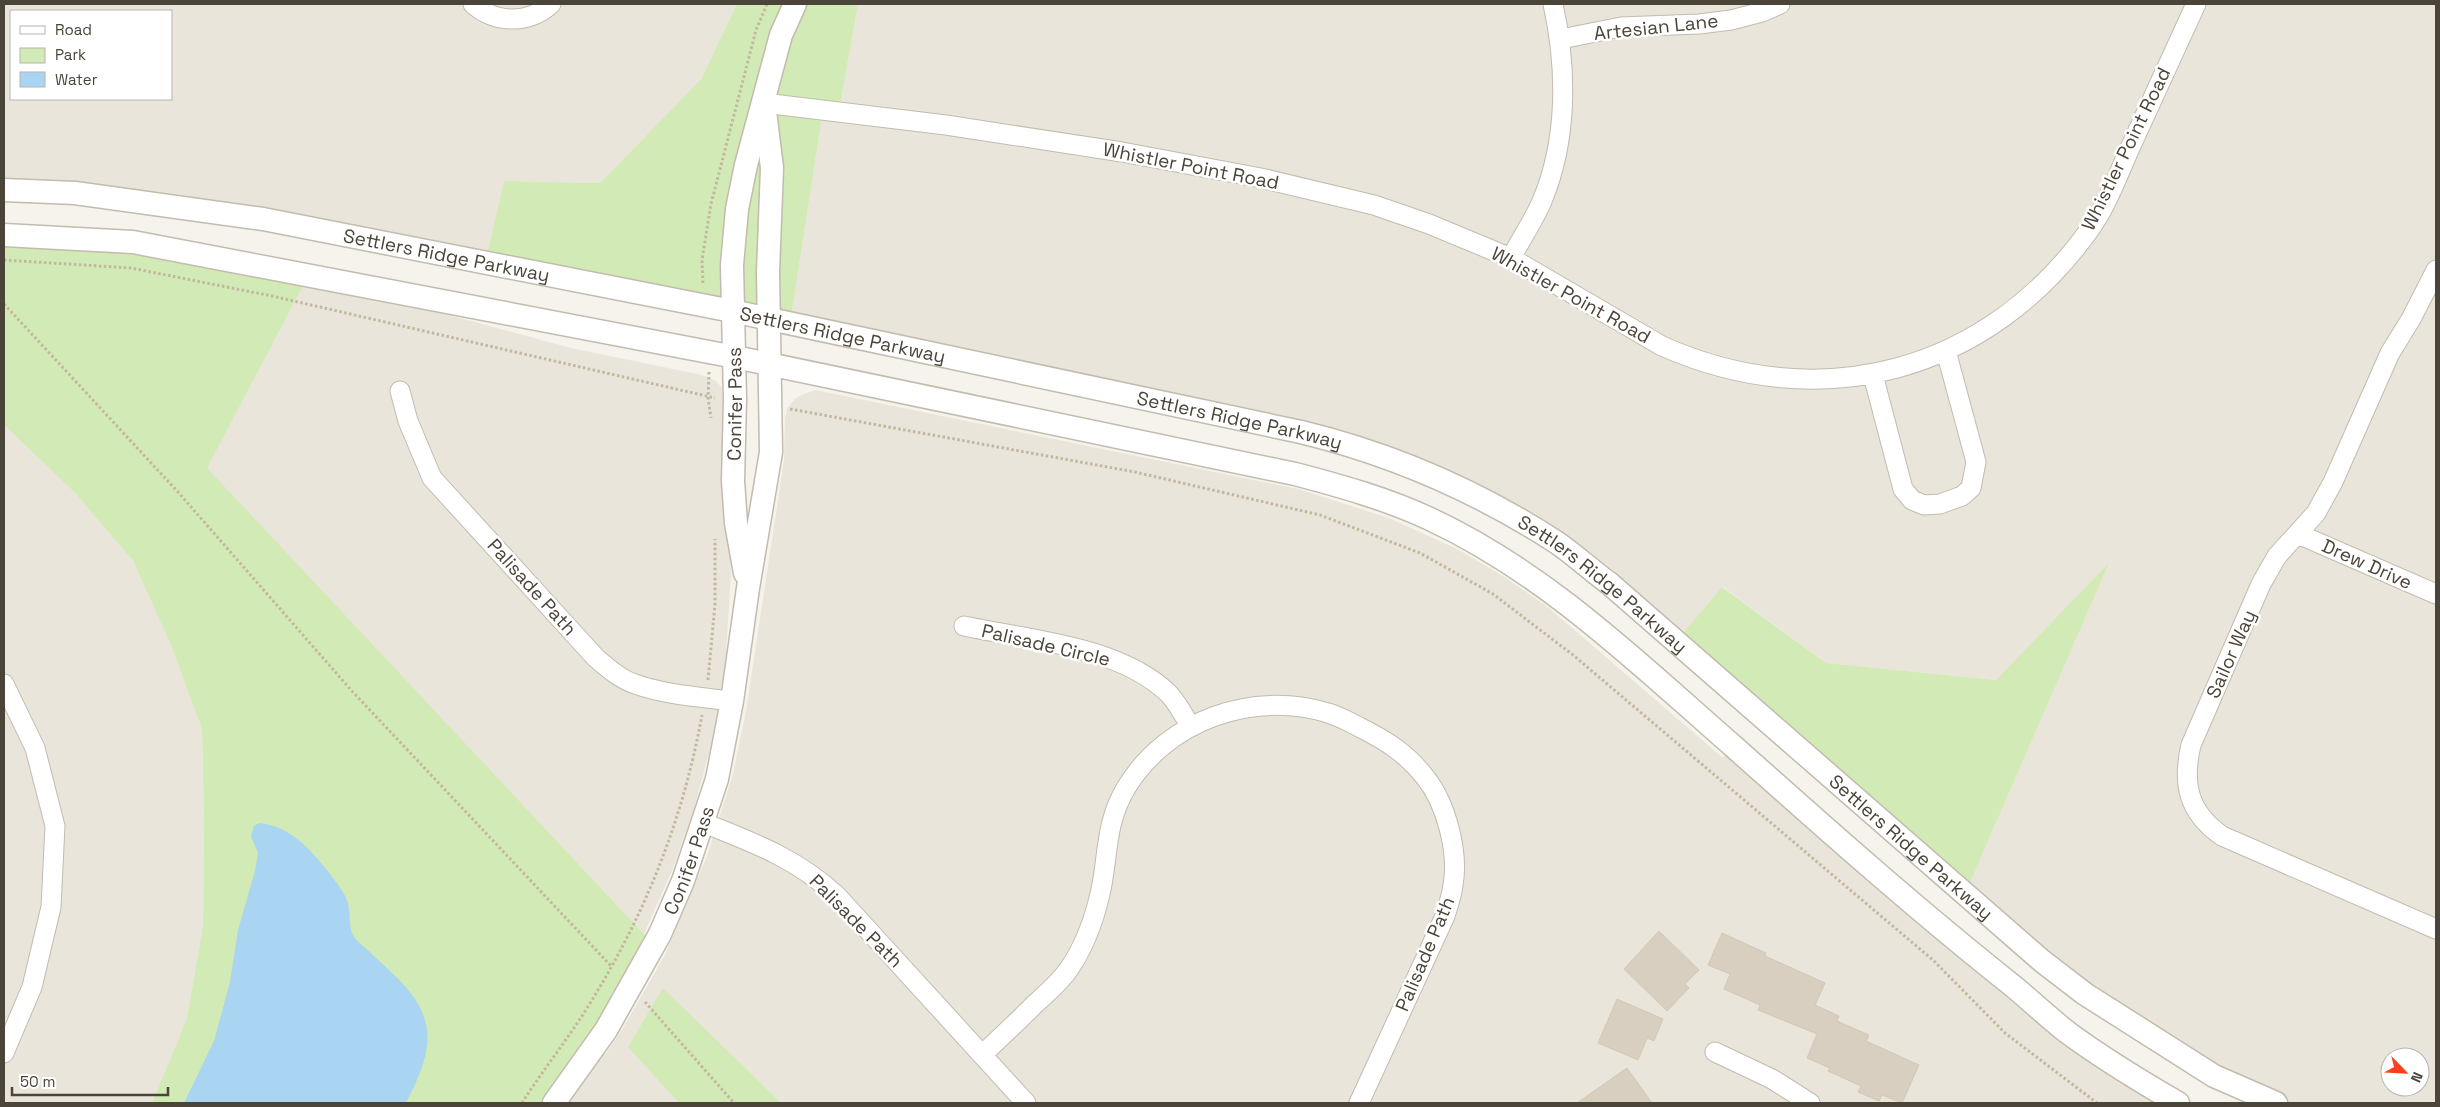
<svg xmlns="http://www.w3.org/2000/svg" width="2440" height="1107" font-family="'Space Grotesk',sans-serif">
<rect width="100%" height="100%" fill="#f6f3ec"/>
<path fill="#eae5da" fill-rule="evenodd" d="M4 4H737L701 79 600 183 504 181 485 263 4 190ZM11 11H171V99H11Z
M858 4H2436V1103H2276L2214 1076 1965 894 2108 565 1997 680 1826 663 1723 587 1676 642 1610 584 1399 461 790 324 823 110 839 112ZM2390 1057H2420V1087H2390Z
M304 283 434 311 571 348 702 375 716 381 722 388 731 575 725 668 710 749 693 812 673 868 644 934 206 468Z
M815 390 1298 489 1389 518 1457 549 1503 576 1549 608 1723 758 1730 744 1936 926 2178 1103H554L572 1077 606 1053 623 1028 665 955 707 856 733 774 746 711 784 460 785 418 788 407 797 397Z
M4 425 75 493 133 561 170 643 202 729 204 822 203 925 187 1018 152 1103H4Z"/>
<path fill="#d2eab5" d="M737 4H858L839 112 823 110 790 324 485 263 504 181 600 183 701 79Z
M4 235 308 276 207 468 644 934 656 943 554 1103H152L187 1018 203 925 204 822 202 729 170 643 133 561 75 493 4 425Z
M2109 563 1965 894 1676 642 1722 587 1826 663 1996 680Z
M663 988 781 1103H679L628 1047Z"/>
<path fill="#a9d4f2" d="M259 823C292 826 314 853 333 878 338 885 346 894 348 904 351 915 348 926 354 937 358 943 366 948 371 953 392 974 419 993 426 1024 432 1052 418 1079 406 1103H184L214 1041 230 982 238 930 255 871 258 853 251 836 254 826Z"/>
<path fill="#d8cfc1" stroke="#d3c7b4" d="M1659 931 1699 970 1685 984 1689 988 1667 1011 1624 969Z
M1722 933 1766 953 1765 956 1825 983 1815 1005 1839 1016 1837 1021 1869 1035 1866 1041 1919 1065 1902 1103 1882 1095 1879 1101 1858 1092 1861 1086 1828 1071 1830 1068 1807 1058 1817 1034 1758 1010 1760 1005 1724 989 1730 974 1708 965Z
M1617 999 1663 1019 1654 1041 1647 1038 1638 1060 1598 1043Z
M1627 1068 1652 1103H1577Z"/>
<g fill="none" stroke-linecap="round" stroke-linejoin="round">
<g stroke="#c2bbae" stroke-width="21">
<path id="minor" d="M473 4C496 24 529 24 551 4
M1561 39 1621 27 1699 24 1731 20 1762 12 1780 4
M764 103 946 125 1122 152 1261 178 1374 205 1429 224 1511 258 1662 346C1822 417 1988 372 2090 229 2107 205 2118 175 2130 148 2152 100 2174 52 2196 4
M1511 258C1521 239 1534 220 1542 201 1568 139 1567 68 1553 4
M2436 270 2411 319 2390 353 2333 482 2316 513 2277 556 2261 584 2191 745C2182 784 2188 812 2222 836L2436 929
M1873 375 1903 489 1912 500 1924 505 1940 504 1962 496 1971 488 1976 462 1946 351
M400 391 408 421 432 478 596 658C608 668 620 679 635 684 666 695 700 697 732 701
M2298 534 2436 594
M964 626C1030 640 1120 646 1169 694 1178 704 1184 715 1190 726
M4 684 35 748 55 826 51 907 32 987 4 1053
M704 823C752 842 798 859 837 896L1026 1103
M1715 1052 1772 1079 1810 1103
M982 1055C1000 1038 1018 1021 1035 1004 1047 993 1060 982 1069 969 1084 947 1094 920 1100 894 1109 856 1104 825 1126 788 1167 720 1253 690 1328 713 1339 716 1351 723 1361 728 1387 741 1407 754 1425 777 1446 803 1459 852 1453 885 1452 895 1448 906 1445 916L1359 1103"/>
</g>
<g stroke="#c2bbae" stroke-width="25">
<g id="tertiary">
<path id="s1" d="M4 190 75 193 263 219 732 311 1301 432C1392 454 1477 491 1556 542 1575 555 1592 571 1610 584L2042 961 2085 994 2214 1076 2276 1103"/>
<path d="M4 235 133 242 735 357 1295 474C1341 486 1387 499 1430 519 1546 573 1638 663 1733 746 1825 828 1916 909 2013 986 2031 1001 2048 1017 2067 1032 2102 1058 2140 1081 2178 1103"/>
<path id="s2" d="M745 573 736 523 733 481 735 400 732 265 737 209 746 165 781 35 795 4"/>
<path id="s3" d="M554 1103 606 1030 660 934 683 881 717 779 732 701 748 588 771 452 768 272 772 168 764 103"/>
</g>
</g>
<path stroke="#c4b79f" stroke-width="3" stroke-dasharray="2.5 2.5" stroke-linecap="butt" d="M4 260 131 268 272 296 715 398
M703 283 702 260 711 204 756 30 767 4
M4 304 178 492 351 690 612 967
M709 372 708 398 711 418
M790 409 1135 472 1320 515 1420 553 1493 594 1573 655 1934 961 2005 1033 2097 1103
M708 680 715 604V539
M645 1002 734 1103
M522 1103C541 1073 563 1045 582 1016 642 922 682 825 702 715"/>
<use href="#minor" stroke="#fff" stroke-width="19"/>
<use href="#tertiary" stroke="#fff" stroke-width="22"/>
</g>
<g text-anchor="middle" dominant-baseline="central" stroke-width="5" stroke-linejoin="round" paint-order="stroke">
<g font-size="19" fill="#4b4439" stroke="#fff">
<text transform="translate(1656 27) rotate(-6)">Artesian Lane</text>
<text transform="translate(2126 149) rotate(-64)">Whistler Point Road</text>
<text transform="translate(1191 166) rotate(11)">Whistler Point Road</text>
<text stroke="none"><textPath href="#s1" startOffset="448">Settlers Ridge Parkway</textPath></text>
<text transform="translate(1571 295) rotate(29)">Whistler Point Road</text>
<text stroke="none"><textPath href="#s1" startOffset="852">Settlers Ridge Parkway</textPath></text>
<text stroke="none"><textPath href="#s2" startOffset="170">Conifer Pass</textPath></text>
<text stroke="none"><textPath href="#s1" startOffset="1258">Settlers Ridge Parkway</textPath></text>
<text transform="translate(2367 564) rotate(24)">Drew Drive</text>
<text stroke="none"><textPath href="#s1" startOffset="1662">Settlers Ridge Parkway</textPath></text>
<text transform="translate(532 587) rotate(48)">Palisade Path</text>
<text transform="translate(1046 645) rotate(13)">Palisade Circle</text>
<text transform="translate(2231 654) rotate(-66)">Sailor Way</text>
<text stroke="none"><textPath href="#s1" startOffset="2068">Settlers Ridge Parkway</textPath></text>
<text stroke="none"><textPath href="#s3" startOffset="279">Conifer Pass</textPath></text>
<text transform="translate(856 921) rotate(45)">Palisade Path</text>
<text transform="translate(1425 954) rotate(-67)">Palisade Path</text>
</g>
</g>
<rect width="2440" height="1107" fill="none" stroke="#4b4439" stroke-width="10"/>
<rect x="10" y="10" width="162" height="90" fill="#ffffff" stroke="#b7b4b0"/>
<rect x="20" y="26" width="25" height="8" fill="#ffffff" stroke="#b7b4b0"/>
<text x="55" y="35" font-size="15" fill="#4b4439">Road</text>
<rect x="20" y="48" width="25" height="15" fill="#d2eab5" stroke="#b7b4b0"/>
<text x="55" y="60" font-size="15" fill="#4b4439">Park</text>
<rect x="20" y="72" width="25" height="15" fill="#a9d4f2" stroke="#b7b4b0"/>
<text x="55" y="85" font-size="15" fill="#4b4439">Water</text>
<g transform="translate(2405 1072) rotate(114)"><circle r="24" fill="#ffffff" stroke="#b7b4b0"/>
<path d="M0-4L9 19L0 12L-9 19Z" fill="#fc3f1d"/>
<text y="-8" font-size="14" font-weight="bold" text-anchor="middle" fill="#4b4439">N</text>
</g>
<path d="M12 1087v8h156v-8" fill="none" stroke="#4b4439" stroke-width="2.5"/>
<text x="20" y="1087" font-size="15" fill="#4b4439" stroke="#ffffff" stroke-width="4" paint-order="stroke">50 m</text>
</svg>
